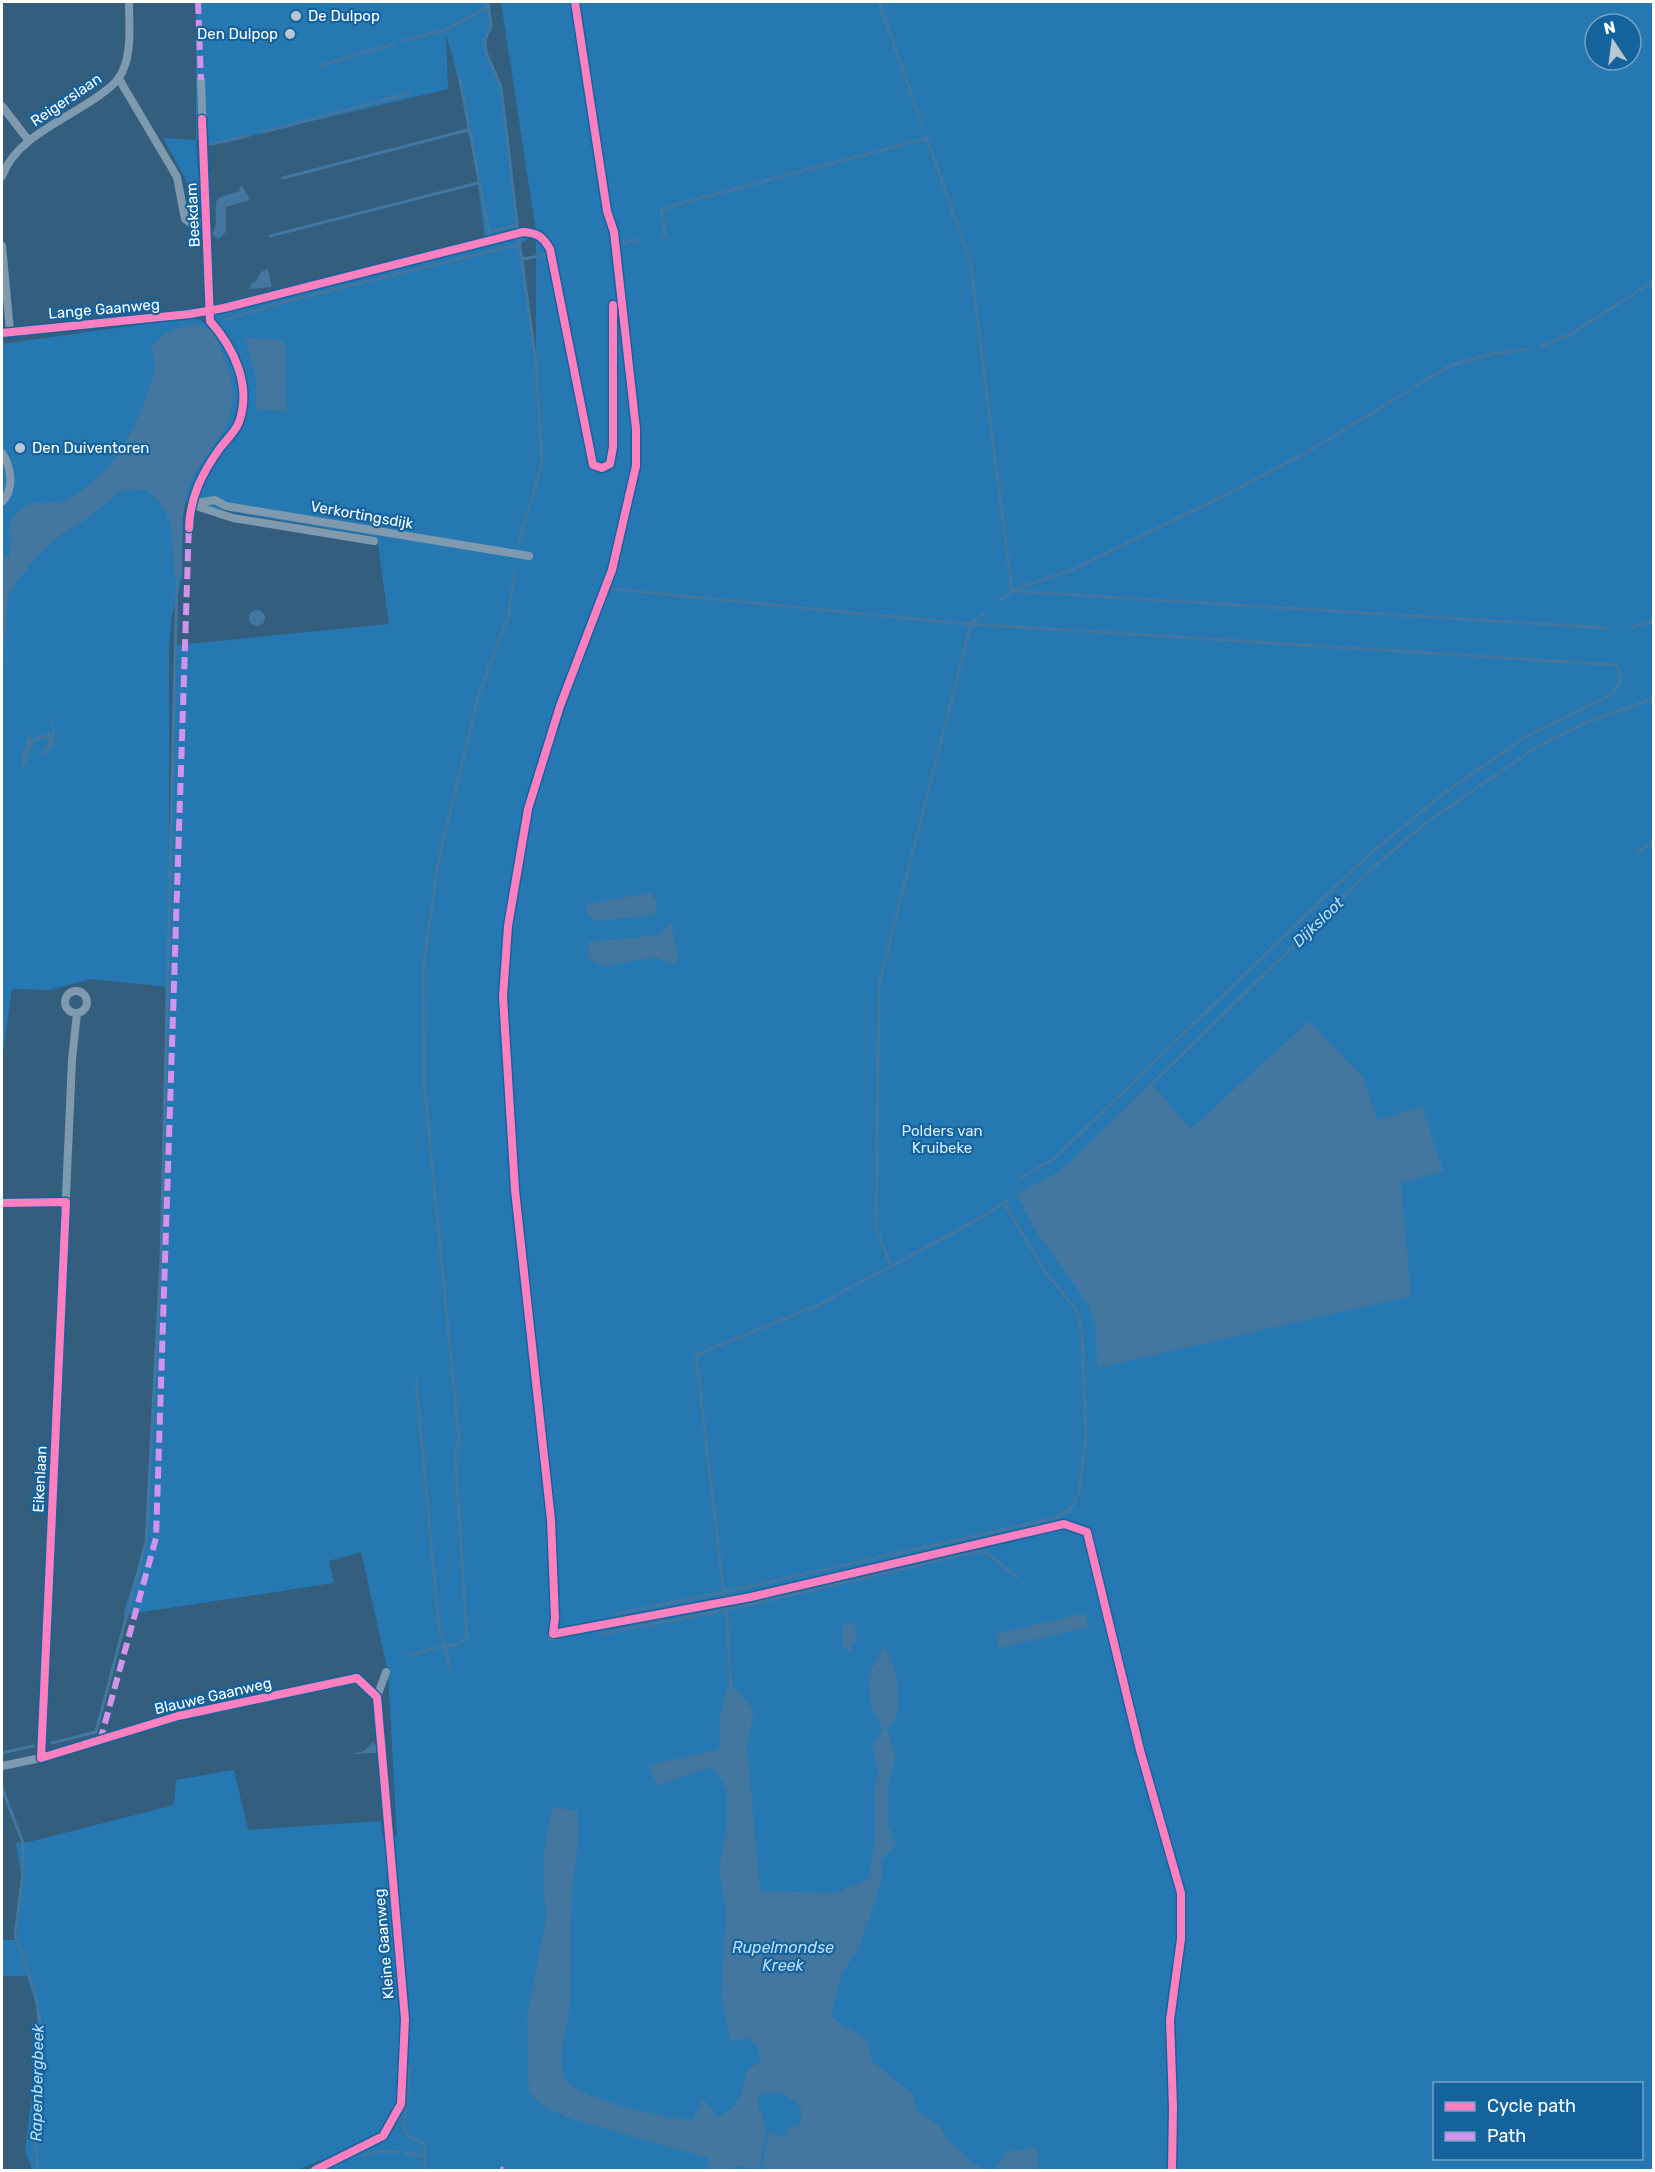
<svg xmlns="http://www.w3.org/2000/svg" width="1655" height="2172" font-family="Rubik,sans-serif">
<rect width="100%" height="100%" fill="#345e7e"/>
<path fill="#2678b2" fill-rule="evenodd" d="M196 2H488L491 26 485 40 486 52 501 87 518 231 536 232 501 2H1653V2170H321L320 2160 298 2170H32L25 2150 39 2041 36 2005 27 1976H2V1940H17L21 1873 16 1843 29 1842 174 1805 176 1780 234 1770 248 1830 381 1821 382 1836H397L388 1672 361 1552 329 1561 334 1583 123 1615 146 1542 161 1257 168 987 91 979 50 990 12 989 2 1059V344L188 318 200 320 211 328 217 304 485 239C477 170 466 100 446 34L448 89 207 146 196 140 201 210 194 211 185 177 163 138 196 140ZM1595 24H1631V60H1595ZM536 233V357L520 244ZM256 378 287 412 256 409ZM186 501 237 513 377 537 389 624 177 645 169 850V650L171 619 182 577 183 515ZM1434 2084H1642V2158H1434Z"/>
<path fill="#4377a0" d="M242 186 250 200 226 207V232L219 239 212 234C220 222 212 210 218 198L240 191 239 187Z
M268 269 272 287 250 289V284L256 281 262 271Z
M196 324 212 331C232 372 245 402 216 442 206 457 193 473 188 490 180 518 182 548 182 577H174C171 540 179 517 147 490L121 491 88 518 59 536 40 553 19 579 8 596 2 680V558L9 557 12 535 9 533C10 521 14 512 25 506 37 499 55 506 69 498 109 477 132 438 146 397 152 381 159 365 151 349 162 332 176 327 196 324Z
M245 338 281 339 285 343 287 412 256 409V378Z
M249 618a8 8 0 1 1 16 0a8 8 0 1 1-16 0Z
M49 713C58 728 59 748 41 757L50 738 34 741 23 770 22 753 30 733 31 739 53 732Z
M651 893 656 901 655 915 598 921 589 917 585 904Z
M671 922 679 959 673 964 655 957 602 966 588 958 589 942 659 935Z
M1309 1021 1363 1077 1377 1120 1422 1106 1443 1171 1401 1183 1411 1296 1097 1368 1096 1328 1088 1304 1034 1228 1017 1195 1056 1175 1071 1163 1152 1085 1191 1129Z
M1085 1613 1089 1627 998 1648 996 1634Z
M855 1622 856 1641 852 1644 851 1652 842 1646V1625Z
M884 1646C896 1664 901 1691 897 1712 896 1718 890 1725 887 1730L896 1759 888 1785V1825L896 1845 881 1860 882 1878 874 1906 858 1950 842 1973 831 2015 841 2025 866 2038 873 2062 912 2093 917 2111 939 2125 948 2140 972 2162 988 2170H762L769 2131 785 2138 789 2127 801 2124V2106L782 2093H759L758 2104 767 2131 759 2169 734 2166 733 2170H709L708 2158 572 2119 543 2106 529 2092 527 2016 547 1914C540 1884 543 1835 554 1807L577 1811C582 1843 573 1866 572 1897 570 1935 571 1973 569 2011 567 2030 555 2061 565 2079 578 2099 668 2119 693 2120L703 2099 718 2116C739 2109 743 2091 746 2071L761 2061 758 2049 749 2038 730 2041 721 1994 726 1911 719 1869 727 1824V1790L713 1766 657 1785 648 1765 719 1750 720 1717 726 1689H737L754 1711 747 1746 760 1891 836 1893 869 1878 875 1837 874 1790 879 1773 872 1746 883 1730 871 1707 868 1676Z
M373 1742 377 1747 376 1753 352 1754 364 1751Z
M1037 2147 1039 2170H995L1006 2152Z"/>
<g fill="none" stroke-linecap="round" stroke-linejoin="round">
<path stroke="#4377a0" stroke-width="3" d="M488 2 491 26 485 40 486 52 501 87 518 231
M879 2 922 125
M403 41 448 29 489 6
M321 65 394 44
M460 80 489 232 517 225
M264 132 410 93
M926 136 970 261 1012 591 1001 600
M212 144 248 136
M283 178 468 130
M270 236 478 183
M661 236H665L661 210 685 202 927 138
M623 243 638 240
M522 259 546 255
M224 320 287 301 520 244
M1542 346 1571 334 1654 281
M519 542 542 464 536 364 519 239
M613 589 956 623 1616 665 1621 674 1619 684 1611 695 1527 736 1444 793 1364 859 1055 1158 1019 1179
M1013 590 1071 570 1231 492 1316 447 1449 366 1491 354 1529 349
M1012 591 1607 628
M1631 627 1654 621
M1637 852 1654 843
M1017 1195 1056 1175 1071 1163 1373 868 1427 822 1538 746 1585 723 1654 698
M891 1266 876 1228 879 985 971 623 984 613
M416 1381 439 1628 445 1645H456L467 1638 455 1454 459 1440 424 1082 423 970 439 858 478 697 508 617 515 571
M724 1595 696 1355 818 1305 970 1224 1007 1201
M726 1607 731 1689
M615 1614 724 1592 1055 1518 1070 1510 1079 1492 1086 1439 1082 1330 1076 1309 1046 1273 1004 1203
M602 1634 726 1610 975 1552H986L1017 1577
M408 1656 445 1645 450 1670
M52 1743 96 1732 146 1542 161 1257 177 577
M2 1753 33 1746
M2 1788 23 1843V1873L15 1935 35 1992 42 2036V2059L35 2115 37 2170
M410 2066 404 2129 408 2136 425 2144V2170
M406 2153 425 2156
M363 2156 380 2151 399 2152"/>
<path stroke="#7f9aaf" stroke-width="8" d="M119 79 177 177 185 219 190 223H207
M2 106 29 141
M2 176C17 137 65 120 97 97 104 92 113 86 118 79 133 59 129 25 129 2
M2 246 10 331
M2 333 190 314 224 308 523 232 536 233
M2 453C11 466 15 489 2 502
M191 504C198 482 208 465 222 447 227 440 235 432 238 424 255 390 233 347 210 321L201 80
M191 504 215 500 226 506 529 556
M193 505 233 518 374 541
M65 1002a11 11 0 1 1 22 0a11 11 0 1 1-22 0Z
M2 1203 66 1202
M1064 1524 1087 1532
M552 1636 553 1634
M377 1697 386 1672
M41 1758 72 1060 77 1013
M2 1766 41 1758 178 1716 357 1678 377 1697 405 2019 401 2104 383 2136 315 2170"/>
<path stroke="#d193ec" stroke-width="6" stroke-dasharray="12 6" stroke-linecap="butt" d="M198 2 201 80
M100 1741 156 1538 189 522
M500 2169 503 2170"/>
<g stroke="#15639d" stroke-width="11">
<path id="cycleway" d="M575 2 607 211 614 232 636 429V466L612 570 560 706 528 809 508 926 503 997 515 1190 551 1520 555 1618 553 1634 751 1597 1064 1524 1087 1532 1140 1750 1181 1893V1939L1170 2020 1173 2107 1172 2170
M2 333 190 314 224 308 523 232C538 233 543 237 550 249L593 465 602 468 610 464 613 447V305
M189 528C190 497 202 473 220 448 226 440 236 431 239 422 252 386 234 348 210 321L202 119
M2 1203 66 1202 41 1758 178 1716 357 1678 377 1697 405 2019 401 2104 383 2136 315 2170"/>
</g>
<use href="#cycleway" stroke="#ff80c0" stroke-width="8"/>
</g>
<g fill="#b8c7d2" stroke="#15639d" stroke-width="2">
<circle cx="296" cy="16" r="6"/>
<circle cx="290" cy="34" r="6"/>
<circle cx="20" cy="448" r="6"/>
</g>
<g text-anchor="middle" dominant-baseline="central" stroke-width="4.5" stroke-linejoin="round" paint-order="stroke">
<g font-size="15" fill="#fff" stroke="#15639d" text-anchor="start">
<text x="308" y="16">De Dulpop</text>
<text x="278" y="34" text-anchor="end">Den Dulpop</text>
<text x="32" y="448">Den Duiventoren</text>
</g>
<g font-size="15" fill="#fff" stroke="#15639d">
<text transform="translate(66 100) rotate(-34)">Reigerslaan</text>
<text transform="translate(193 215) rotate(-93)">Beekdam</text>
<text transform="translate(104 309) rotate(-5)">Lange Gaanweg</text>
<text transform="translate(362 515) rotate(10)">Verkortingsdijk</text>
<text transform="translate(40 1479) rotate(-87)">Eikenlaan</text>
<text transform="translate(213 1696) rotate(-13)">Blauwe Gaanweg</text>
<text transform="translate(384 1944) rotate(-95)">Kleine Gaanweg</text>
</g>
<g font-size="15" fill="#d4ecfd" stroke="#15639d">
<text x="942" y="1131">Polders van<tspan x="942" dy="17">Kruibeke</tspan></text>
</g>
<g font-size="16" font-style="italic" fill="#b9dff9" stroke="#15639d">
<text transform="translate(1318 922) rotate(-44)">Dijksloot</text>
<text x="783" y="1947">Rupelmondse<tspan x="783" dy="18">Kreek</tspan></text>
<text transform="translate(37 2083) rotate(-89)">Rapenbergbeek</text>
</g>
</g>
<rect width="1655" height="2172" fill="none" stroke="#ffffff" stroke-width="6"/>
<rect x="1433" y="2082" width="210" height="78" fill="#15639d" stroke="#73a1c4" stroke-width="1.5"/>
<rect x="1445" y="2102" width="30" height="9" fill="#ff80c0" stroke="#73a1c4" stroke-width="1.5"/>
<text x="1487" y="2112" font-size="18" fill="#ffffff">Cycle path</text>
<rect x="1445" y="2132" width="30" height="9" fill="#d193ec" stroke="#73a1c4" stroke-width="1.5"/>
<text x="1487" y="2142" font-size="18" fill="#ffffff">Path</text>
<g transform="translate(1613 42) rotate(347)"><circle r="28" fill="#15639d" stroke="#73a1c4" stroke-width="1.5"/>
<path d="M0-4.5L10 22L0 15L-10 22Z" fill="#b8c7d2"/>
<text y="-9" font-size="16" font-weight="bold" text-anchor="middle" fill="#ffffff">N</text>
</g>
</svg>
